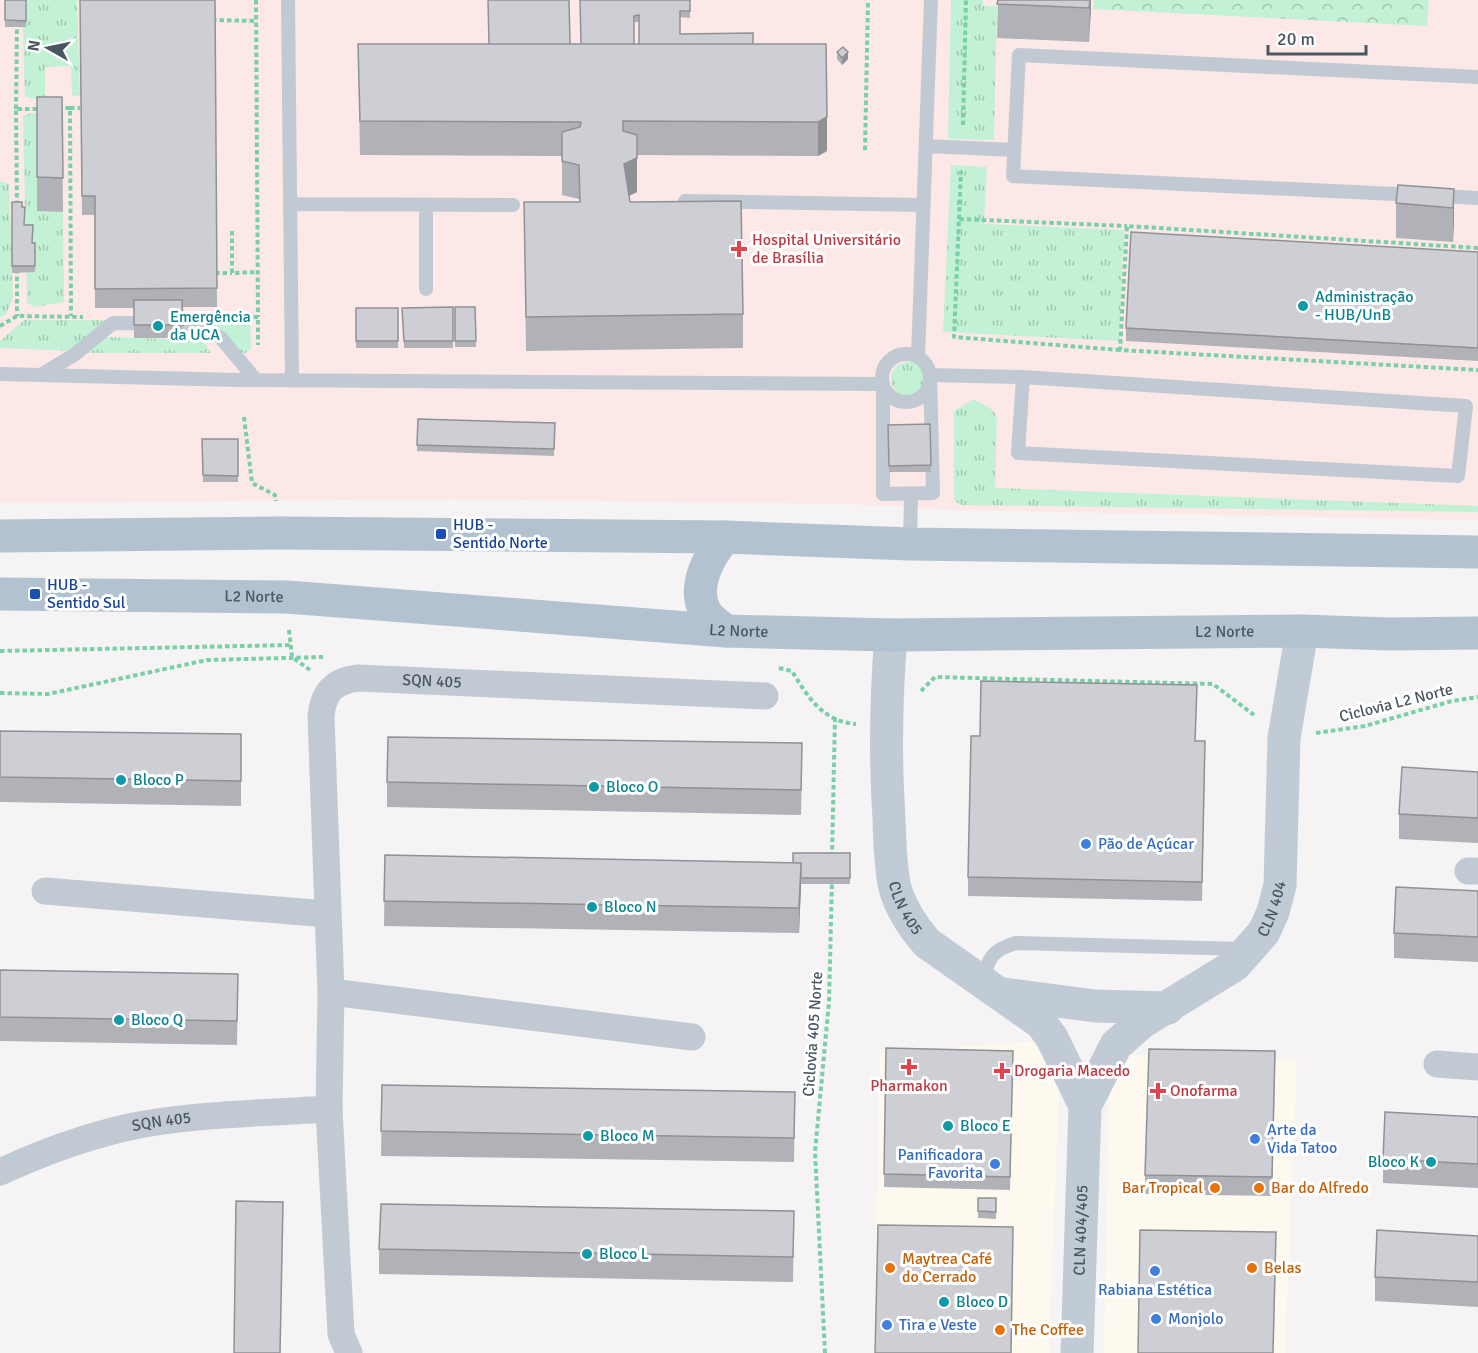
<svg xmlns="http://www.w3.org/2000/svg" width="1478" height="1353" font-family="Signika,sans-serif">
<defs>
<pattern id="grass-tufts" width="24" height="20" patternUnits="userSpaceOnUse" patternTransform="scale(1.5)"><rect width="24" height="20" fill="#c3f1d5"/><path d="M3 7l-1-3M5 7V3M7 7l1-3M15 17l-1-3M17 17v-4M19 17l1-3" fill="none" stroke="#a0c6b0"/></pattern>
<pattern id="park-crowns" width="20" height="18" patternUnits="userSpaceOnUse" patternTransform="scale(1.5)"><rect width="20" height="18" fill="#c3f1d5"/><path d="M2 6a3 3 0 1 1 6 0M12 15a3 3 0 1 1 6 0" fill="none" stroke="#a0c6b0"/></pattern>
</defs>
<rect width="100%" height="100%" fill="#f5f3f3"/>
<path fill="#fdf9ef" d="M1034 1041 1059 1089 1049 1353H873L880 1053Z
M1130 1055 1297 1059 1285 1353H1104L1109 1091Z"/>
<path fill="#fce8e6" d="M0 0H1478V520L955 510 852 504 456 499 0 503Z"/>
<path fill="url(#grass-tufts)" d="M22 0H77L80 95 72 96 71 66 45 67V101L25 97Z
M951 0H983V6H997L994 140 948 139Z
M32 113 45 114 37 132V211L63 212 64 302 35 307 27 303 23 116Z
M951 165 987 167 984 224 1124 230 1119 341 943 332Z
M0 181 9 184 13 298 6 314 0 318Z
M250 312 251 348 246 353 240 354 213 325 190 321V313Z
M24 320H107L73 351 0 348V341Z
M103 337 203 340 211 353H84Z
M891 379a17 17 0 1 1 34 0a17 17 0 1 1-34 0Z
M973 399 990 408 997 416 995 488 1478 506V512L961 505 955 501 954 493V411Z"/>
<path fill="url(#park-crowns)" d="M1094 0H1429L1427 26 1093 9Z"/>
<g fill="none" stroke-linecap="round" stroke-linejoin="round">
<path stroke="#7ad0a6" stroke-width="4" stroke-dasharray="4.5 3" stroke-linecap="butt" d="M256 0 258 317
M212 20 257 21
M58 108H70L71 316
M70 108H80
M16 109 17 25
M963 125 966 0
M865 150 868 0
M17 205 16 109H42
M959 219 961 171
M232 231V273L258 272
M1478 248 1127 226 1120 350 1478 370
M17 269V316
M215 273H232
M231 317H258V345
M0 326 17 316 83 317
M1120 350 954 337 959 219 1127 226
M244 417 252 483 275 495 276 501
M289 630 292 657 310 670
M0 651 291 645
M779 668 792 671C807 696 823 722 856 724
M921 691 935 677 1213 684 1254 715
M0 693 48 694 207 660 323 657
M1316 733 1365 726 1452 701 1478 697
M832 857 835 717
M825 1353 815 1152 829 1002 832 880"/>
<path stroke="#c1cad2" stroke-width="14" d="M288 0 292 380
M926 146 1014 150
M1416 195 1013 176 1019 55 1478 77
M1438 196 1478 198
M685 201 924 205
M291 204 513 205
M426 289V205
M882 378a24 24 0 1 1 48 0a24 24 0 1 1-48 0Z
M918 357 931 0
M44 373 74 355 113 323 197 324 220 337 256 380
M0 374 237 380 883 384V494L933 493 930 375 1023 377 1466 406 1458 476 1018 453 1023 377
M910 544 911 494
M982 981C989 957 992 950 1016 943L1244 949"/>
<g stroke="#c1cad2" stroke-width="27">
<path d="M1468 871H1478"/>
<path d="M45 891 327 914"/>
<path d="M331 992 692 1037"/>
<path d="M1437 1064 1478 1067"/>
<path id="s1" d="M0 1172C41 1153 85 1137 129 1127 190 1114 266 1113 329 1109"/>
<path id="s2" d="M349 1353 341 1334 329 1109 331 992 321 717C323 692 334 681 358 678L765 696"/>
</g>
<g stroke="#c1cbd6" stroke-width="33">
<path id="s3" d="M891 635C886 697 885 758 889 819 890 842 890 866 895 888 901 909 913 927 927 943L1041 1023 1052 1038 1085 1106"/>
<path d="M1003 994 1095 1006 1168 1008"/>
<path id="s4" d="M1077 1353 1085 1106 1116 1045 1141 1023 1235 965 1264 932 1273 912 1280 885 1284 738 1302 631"/>
</g>
<g stroke="#b3c2d1" stroke-width="33">
<path d="M0 536 281 533 725 537 910 544 1478 552"/>
<path d="M725 537C709 556 692 586 705 611 709 619 719 625 726 631"/>
<path id="s5" d="M0 594 287 597 726 631 891 635 1302 631 1389 634 1478 633"/>
</g>
</g>
<path fill="#b0b2b7" fill-rule="evenodd" d="M5 0H26V27H5Z
M80 0H215L217 307H182L183 338H134V308H95V215H82Z
M580 0H690V18L680 17V34L753 44H826L827 151 818 156 637 155V192L629 196 630 202 743 314V348L526 351 524 202H579V199L562 195V156L360 155 358 44H581ZM634 22H639V44H634Z
M998 0H1091L1089 42 997 38Z
M837 52 848 59 842 65 837 59Z
M37 97H62L63 212 37 211Z
M1454 189 1453 242 1396 238V203Z
M12 202 24 225 33 231 32 243H35V272L12 273Z
M1478 252V361L1126 341V328Z
M453 307V348H404L402 308Z
M455 307H475L476 347H455Z
M356 308H398V348H356Z
M418 419 555 423 554 456 417 451Z
M930 424 931 472H889L888 425Z
M202 439H238V482H203Z
M0 731 241 734V806L0 802Z
M1196 741 1205 760 1202 901 968 896V877Z
M802 768 801 815 387 807V782Z
M1478 772V843L1399 839V814Z
M850 853V884H801L799 933 384 926 385 855 793 863Z
M1478 891V962L1394 958V933Z
M0 970 238 974 237 1045 0 1041Z
M886 1048 1013 1051 1010 1190 884 1187Z
M1275 1070 1272 1196 1145 1194V1175Z
M382 1085 795 1092 794 1162 381 1156Z
M1478 1117V1188L1383 1183V1159Z
M978 1198H996V1219L978 1218Z
M794 1211 793 1282 379 1274V1249Z
M1478 1236V1307L1375 1301V1277Z"/>
<path fill="#909195" d="M1090 0H1091V10L1089 42Z
M848 52V59L842 65V58Z
M827 117V151L818 156V122Z
M637 158V192L624 198V164Z
M1454 189V223L1453 242V208Z
M801 863V887L799 933V908Z"/>
<path fill="#cdcfd5" stroke="#909195" stroke-width="1.5" d="M5 0H26V21L5 20Z
M80 0H215L217 288 95 289V196H82Z
M488 0H569L570 44H489Z
M580 0H690V11H680V34L753 33V44H639V15L634 16V44H581Z
M998 0H1090L1089 8 997 4Z
M358 44H826L827 117 818 122 623 121V131L637 135V158L624 164 630 202 741 201 743 314 526 317 524 202H580L579 165 562 161V132L580 127 581 122 360 121Z
M843 47 848 52 842 58 837 52Z
M37 97H62L63 178 37 177Z
M1398 185 1454 189 1453 208 1396 203Z
M12 202H22V207H25L24 225H33L32 243H35V266H12Z
M1131 232 1478 252V348L1126 328Z
M134 300H182L183 325H134Z
M453 307V341H404L402 308Z
M455 307H475L476 341H455Z
M356 308H398V341H356Z
M418 419 555 423 554 449 417 445Z
M930 424 931 465 889 466 888 425Z
M202 439H238V476L203 475Z
M981 681 1197 685 1195 741H1205L1202 882 968 877 971 736H980Z
M0 731 241 734V781L0 777Z
M388 737 802 743 801 790 387 782Z
M1402 767 1478 772V818L1399 814Z
M793 853H850V878H801V863H793Z
M385 855 801 863 799 908 384 901Z
M1396 887 1478 891V937L1394 933Z
M0 970 238 974 237 1021 0 1017Z
M886 1048 1013 1051 1010 1177 884 1174Z
M1149 1049 1275 1051 1272 1177 1145 1175Z
M382 1085 795 1092 794 1138 381 1131Z
M1385 1112 1478 1117V1164L1383 1159Z
M978 1198H996V1212L978 1211Z
M236 1201 283 1202 280 1353H234Z
M381 1204 794 1211 793 1257 379 1249Z
M878 1225 1013 1227 1011 1353H875Z
M1140 1230 1276 1232 1273 1353H1138Z
M1377 1230 1478 1236V1282L1375 1277Z"/>
<g fill="#e0444e" stroke="#fff" stroke-width="2">
<path d="M736 240h6v6h6v6h-6v6h-6v-6h-6v-6h6z"/>
<path d="M906 1058h6v6h6v6h-6v6h-6v-6h-6v-6h6z"/>
<path d="M999 1062h6v6h6v6h-6v6h-6v-6h-6v-6h6z"/>
<path d="M1155 1082h6v6h6v6h-6v6h-6v-6h-6v-6h6z"/>
</g>
<g fill="#0f9aa8" stroke="#fff" stroke-width="2">
<circle cx="1303" cy="306" r="6"/>
<circle cx="158" cy="326" r="6"/>
<circle cx="121" cy="780" r="6"/>
<circle cx="594" cy="787" r="6"/>
<circle cx="592" cy="907" r="6"/>
<circle cx="119" cy="1020" r="6"/>
<circle cx="948" cy="1126" r="6"/>
<circle cx="588" cy="1136" r="6"/>
<circle cx="1431" cy="1162" r="6"/>
<circle cx="587" cy="1254" r="6"/>
<circle cx="944" cy="1302" r="6"/>
</g>
<g fill="#1a4fb4" stroke="#fff" stroke-width="2">
<rect x="435" y="528" width="12" height="12" rx="3"/>
<rect x="29" y="588" width="12" height="12" rx="3"/>
</g>
<g fill="#3f7fe0" stroke="#fff" stroke-width="2">
<circle cx="1086" cy="844" r="6"/>
<circle cx="1255" cy="1139" r="6"/>
<circle cx="995" cy="1164" r="6"/>
<circle cx="1155" cy="1271" r="6"/>
<circle cx="1156" cy="1319" r="6"/>
<circle cx="887" cy="1325" r="6"/>
</g>
<g fill="#e8710a" stroke="#fff" stroke-width="2">
<circle cx="1215" cy="1188" r="6"/>
<circle cx="1259" cy="1188" r="6"/>
<circle cx="890" cy="1268" r="6"/>
<circle cx="1252" cy="1268" r="6"/>
<circle cx="1000" cy="1330" r="6"/>
</g>
<g text-anchor="middle" dominant-baseline="central" stroke-width="6" stroke-linejoin="round" paint-order="stroke">
<g font-size="16" fill="#be3a42" stroke="#fff" text-anchor="start">
<text x="752" y="240">Hospital Universitário<tspan x="752" dy="18">de Brasília</tspan></text>
<text x="1014" y="1071">Drogaria Macedo</text>
<text x="909" y="1086" text-anchor="middle">Pharmakon</text>
<text x="1170" y="1091">Onofarma</text>
</g>
<g font-size="16" fill="#0d838f" stroke="#fff" text-anchor="start">
<text x="1315" y="297">Administração<tspan x="1315" dy="18">- HUB/UnB</tspan></text>
<text x="170" y="317">Emergência<tspan x="170" dy="18">da UCA</tspan></text>
<text x="133" y="780">Bloco P</text>
<text x="606" y="787">Bloco O</text>
<text x="604" y="907">Bloco N</text>
<text x="131" y="1020">Bloco Q</text>
<text x="960" y="1126">Bloco E</text>
<text x="600" y="1136">Bloco M</text>
<text x="1419" y="1162" text-anchor="end">Bloco K</text>
<text x="599" y="1254">Bloco L</text>
<text x="956" y="1302">Bloco D</text>
</g>
<g font-size="16" fill="#164399" stroke="#fff" text-anchor="start">
<text x="453" y="525">HUB -<tspan x="453" dy="18">Sentido Norte</tspan></text>
<text x="47" y="585">HUB -<tspan x="47" dy="18">Sentido Sul</tspan></text>
</g>
<g font-size="16" fill="#4a5661" stroke="#fff">
<text stroke="none"><textPath href="#s5" startOffset="254">L2 Norte</textPath></text>
<text stroke="none"><textPath href="#s5" startOffset="740">L2 Norte</textPath></text>
<text stroke="none"><textPath href="#s5" startOffset="1226">L2 Norte</textPath></text>
<text stroke="none"><textPath href="#s2" startOffset="772">SQN 405</textPath></text>
<text transform="translate(1396 703) rotate(-14)">Ciclovia L2 Norte</text>
<text stroke="none"><textPath href="#s3" startOffset="276">CLN 405</textPath></text>
<text stroke="none"><textPath href="#s4" startOffset="528">CLN 404</textPath></text>
<text transform="translate(813 1034) rotate(-86)">Ciclovia 405 Norte</text>
<text stroke="none"><textPath href="#s1" startOffset="170">SQN 405</textPath></text>
<text stroke="none"><textPath href="#s4" startOffset="123">CLN 404/405</textPath></text>
</g>
<g font-size="16" fill="#366cbe" stroke="#fff" text-anchor="start">
<text x="1098" y="844">Pão de Açúcar</text>
<text x="1267" y="1130">Arte da<tspan x="1267" dy="18">Vida Tatoo</tspan></text>
<text x="983" y="1155" text-anchor="end">Panificadora<tspan x="983" dy="18">Favorita</tspan></text>
<text x="1155" y="1290" text-anchor="middle">Rabiana Estética</text>
<text x="1168" y="1319">Monjolo</text>
<text x="899" y="1325">Tira e Veste</text>
</g>
<g font-size="16" fill="#c56008" stroke="#fff" text-anchor="start">
<text x="1203" y="1188" text-anchor="end">Bar Tropical</text>
<text x="1271" y="1188">Bar do Alfredo</text>
<text x="902" y="1259">Maytrea Café<tspan x="902" dy="18">do Cerrado</tspan></text>
<text x="1264" y="1268">Belas</text>
<text x="1012" y="1330">The Coffee</text>
</g>
</g>
<g transform="translate(48 48) rotate(279)" stroke="#ffffff" stroke-width="4.5" paint-order="stroke">
<path d="M0-4.5L10 22L0 15L-10 22Z" fill="#4a5661"/>
<text y="-9" font-size="16" font-weight="bold" text-anchor="middle" fill="#4a5661">N</text>
</g>
<path d="M1268 45v9h98v-9" fill="none" stroke="#4a5661" stroke-width="3"/>
<text x="1277" y="45" font-size="18" fill="#4a5661" stroke="#ffffff" stroke-width="4.5" paint-order="stroke">20 m</text>
</svg>
